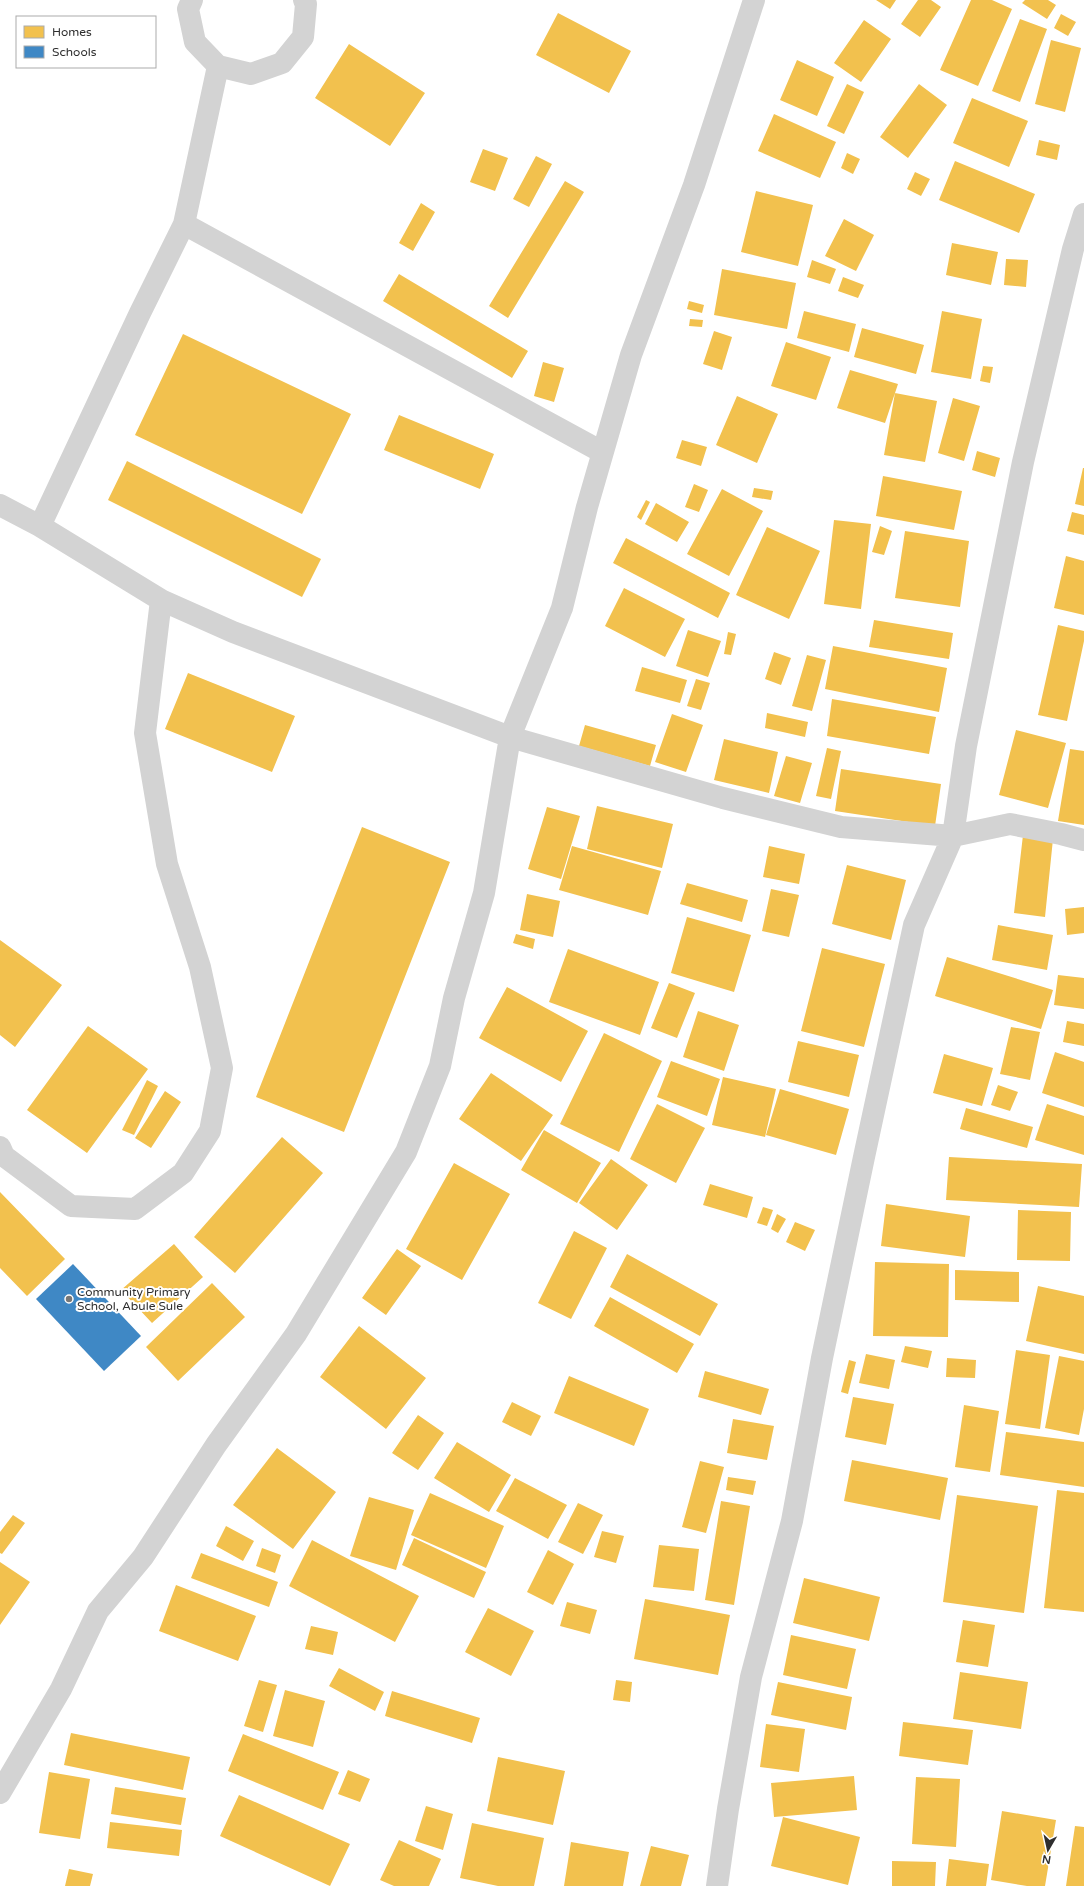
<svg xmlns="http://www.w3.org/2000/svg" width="1084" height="1886" font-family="'Varela Round',sans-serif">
<rect width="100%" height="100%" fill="#fff"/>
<path fill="#f2c14e" d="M876 0H896L890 9Z
M918 0H931L941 7 920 37 901 24Z
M971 0H992L1012 9 978 86 940 70Z
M1025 0H1048L1056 5 1047 19 1022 3Z
M558 13 631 51 609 93 536 55Z
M1061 14 1076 22 1068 36 1054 28Z
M1020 19 1047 29 1020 102 992 91Z
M864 20 891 39 861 82 834 63Z
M1051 40 1081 48 1065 112 1035 104Z
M349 44 425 93 390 146 315 98Z
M797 60 834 77 817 116 780 100Z
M847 84 864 92 844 134 827 126Z
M919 84 947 105 908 158 880 137Z
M972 98 1028 121 1009 167 953 143Z
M774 114 836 142 820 178 758 151Z
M1039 140 1060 145 1057 160 1036 155Z
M483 149 508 158 495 191 470 182Z
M847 153 860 159 853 174 841 168Z
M536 156 552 164 529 207 513 199Z
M955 161 1035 194 1019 233 939 200Z
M915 172 930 179 921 196 907 189Z
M565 181 584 192 508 318 489 306Z
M756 191 813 205 798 266 741 252Z
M421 203 435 212 413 251 399 243Z
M844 219 874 235 856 271 825 256Z
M952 243 998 252 991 285 946 275Z
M1006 259 1028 260 1026 287 1004 285Z
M812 260 836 269 830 284 807 277Z
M722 269 796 283 787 329 714 315Z
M399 274 528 351 512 378 383 301Z
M843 277 864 285 858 298 838 291Z
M689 301 704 305 702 313 687 309Z
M804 311 856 324 849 352 797 338Z
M942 311 982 319 971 379 931 372Z
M690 319 703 320 702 327 689 326Z
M862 328 924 345 916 374 854 357Z
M714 331 732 337 722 370 703 364Z
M183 334 351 414 302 514 135 435Z
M786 342 831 357 816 400 771 386Z
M543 362 564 368 554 402 534 396Z
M983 366 993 367 990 383 980 381Z
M850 370 898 384 885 423 837 408Z
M895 393 937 401 925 462 884 455Z
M737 396 778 414 757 463 716 445Z
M953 398 980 406 964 461 938 453Z
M399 415 494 454 480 489 384 450Z
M682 440 707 447 701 466 676 458Z
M977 451 1000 458 995 477 972 470Z
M127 461 321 559 302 597 108 500Z
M1083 468H1084V506L1075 504Z
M883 476 962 491 954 530 876 516Z
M694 484 708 490 699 512 685 507Z
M754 488 773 491 771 500 752 497Z
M722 489 763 511 729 576 687 554Z
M646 500 650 502 641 520 637 517Z
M656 503 689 522 677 542 645 524Z
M1072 512 1084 515V535L1067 531Z
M834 520 871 524 861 609 824 604Z
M880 526 892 531 884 555 872 552Z
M767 527 820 551 789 619 736 595Z
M905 531 969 541 960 607 895 598Z
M626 538 730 593 718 618 613 563Z
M1066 556 1084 561V615L1054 608Z
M624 588 685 619 665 657 605 626Z
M874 620 953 633 949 659 869 647Z
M1058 625 1084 631V641L1067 721 1038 715Z
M688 630 721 641 708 677 676 666Z
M728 632 736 634 731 655 724 654Z
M833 646 947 668 939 712 825 689Z
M774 652 791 658 781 685 765 679Z
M807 655 826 660 812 711 792 706Z
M642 667 687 680 680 703 635 691Z
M188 673 295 716 272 772 165 729Z
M696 679 710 683 701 710 687 706Z
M832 699 936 717 929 754 827 736Z
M767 713 808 722 805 737 765 728Z
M672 714 703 725 686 772 655 762Z
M585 725 656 745 650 766 579 746Z
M1016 730 1066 743 1048 808 999 795Z
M724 739 778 752 769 793 714 780Z
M827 748 841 751 831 799 816 796Z
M1070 749 1084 751V825L1058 821Z
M786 756 812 763 800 803 774 796Z
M841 769 941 784 935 826 835 811Z
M597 806 673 824 662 868 587 849Z
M547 807 580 816 561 879 528 869Z
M362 827 450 862 344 1132 256 1097Z
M1023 835 1053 839 1045 917 1014 913Z
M572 846 661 871 648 915 559 890Z
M769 846 805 854 799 884 763 877Z
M847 865 906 880 891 940 832 924Z
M687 883 748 900 742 922 680 904Z
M771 889 799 895 789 937 762 931Z
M527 894 560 901 553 937 520 930Z
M1084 907V933L1067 935 1065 909Z
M687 917 751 935 734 992 671 973Z
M998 925 1053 935 1047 970 992 960Z
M516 934 535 939 533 949 513 943Z
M0 940 62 985 15 1047 0 1035Z
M822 948 885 964 864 1047 801 1031Z
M568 949 659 982 640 1035 549 1002Z
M947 957 1053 990 1041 1029 935 996Z
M1058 975 1084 978V1009L1054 1005Z
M669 983 695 993 677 1038 651 1028Z
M507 987 588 1031 561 1082 479 1038Z
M698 1011 739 1025 724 1071 683 1057Z
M1067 1021 1084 1024V1046L1063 1042Z
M88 1026 148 1069 87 1153 27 1110Z
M1011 1027 1040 1032 1030 1080 1000 1074Z
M604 1033 662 1061 619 1152 560 1124Z
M798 1041 859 1055 849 1097 788 1082Z
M1055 1052 1084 1062V1107L1042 1093Z
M944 1054 993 1068 982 1106 933 1093Z
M671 1061 720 1079 707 1116 657 1097Z
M491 1073 553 1115 521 1161 459 1119Z
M723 1077 776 1089 765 1137 712 1125Z
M147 1080 158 1086 134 1135 122 1130Z
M998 1085 1018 1092 1010 1111 991 1105Z
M780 1089 849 1109 836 1155 766 1135Z
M165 1091 181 1102 151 1148 135 1138Z
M657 1104 705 1128 676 1183 630 1159Z
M1047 1104 1084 1116V1155L1035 1140Z
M966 1108 1033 1127 1027 1148 960 1129Z
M544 1130 601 1163 577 1203 521 1170Z
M282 1137 323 1173 235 1273 194 1237Z
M949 1157 1082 1164 1079 1207 946 1200Z
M611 1159 648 1185 617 1230 579 1203Z
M454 1163 510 1194 462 1280 406 1249Z
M710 1184 753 1197 747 1218 703 1205Z
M0 1192 65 1259 27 1296 0 1268Z
M886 1204 970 1216 965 1257 881 1246Z
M763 1207 773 1210 767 1226 757 1223Z
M1018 1210 1071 1212 1070 1261 1017 1260Z
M777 1214 786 1219 778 1233 771 1229Z
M795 1222 815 1230 805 1251 786 1242Z
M574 1231 607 1248 571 1319 538 1303Z
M174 1244 203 1277 152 1323 121 1290Z
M397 1249 421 1266 386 1315 362 1298Z
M627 1254 718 1304 700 1336 610 1287Z
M875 1262 949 1264 948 1337 873 1336Z
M955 1270 1019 1272V1302L955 1300Z
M212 1283 245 1317 178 1381 146 1347Z
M1038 1286 1084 1296V1354L1026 1341Z
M610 1297 694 1344 677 1373 594 1326Z
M359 1326 426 1378 386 1429 320 1377Z
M905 1346 932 1351 928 1368 901 1362Z
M1016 1350 1050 1355 1040 1429 1005 1424Z
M866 1354 895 1360 889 1389 859 1383Z
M1059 1356 1084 1361V1409L1079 1435 1045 1428Z
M947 1358 976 1360 975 1378 946 1377Z
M849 1360 856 1362 848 1394 841 1392Z
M705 1371 769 1389 761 1415 698 1397Z
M569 1376 649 1409 634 1446 554 1413Z
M853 1397 894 1404 886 1445 845 1437Z
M512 1402 541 1416 531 1436 502 1422Z
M964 1405 999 1411 990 1472 955 1467Z
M418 1415 444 1433 418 1470 392 1453Z
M733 1419 774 1426 767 1460 727 1453Z
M1006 1432 1084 1442V1487L1000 1475Z
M457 1442 511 1475 489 1512 434 1478Z
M277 1448 336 1492 293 1549 233 1505Z
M852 1460 948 1478 940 1520 844 1501Z
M700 1461 724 1467 706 1533 682 1527Z
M728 1477 756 1481 753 1495 726 1490Z
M515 1478 567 1505 548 1539 496 1511Z
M1057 1490 1084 1493V1612L1044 1608Z
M430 1493 504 1526 486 1568 411 1535Z
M957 1495 1038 1506 1024 1613 943 1602Z
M369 1497 414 1510 396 1570 350 1556Z
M721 1501 750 1506 734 1605 705 1600Z
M578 1503 603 1515 583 1554 558 1542Z
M13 1515 25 1523 2 1554 0 1553V1532Z
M226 1526 254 1541 243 1561 216 1546Z
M602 1531 624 1536 616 1563 594 1557Z
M414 1538 486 1572 474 1598 402 1565Z
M312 1540 419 1596 395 1642 289 1586Z
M659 1545 699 1549 694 1591 653 1587Z
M262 1548 281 1555 275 1573 256 1566Z
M548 1550 574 1564 553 1605 527 1592Z
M201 1553 278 1582 269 1607 191 1578Z
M0 1562 30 1582 0 1625Z
M804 1578 880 1597 869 1641 793 1623Z
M176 1585 256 1616 238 1661 159 1631Z
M645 1599 730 1615 718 1675 634 1659Z
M567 1602 597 1610 590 1634 560 1626Z
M488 1608 534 1631 511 1676 465 1652Z
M963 1620 995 1625 988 1667 956 1662Z
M311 1626 338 1632 333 1655 305 1649Z
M791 1635 856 1649 847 1689 783 1675Z
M339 1668 384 1692 375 1711 329 1686Z
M960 1672 1028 1682 1021 1729 953 1719Z
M259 1680 277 1685 263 1732 244 1726Z
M616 1680 632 1682 630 1702 613 1700Z
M778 1682 852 1697 846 1730 771 1715Z
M285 1690 325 1701 313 1747 273 1736Z
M392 1691 480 1718 472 1743 385 1716Z
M903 1722 973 1730 968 1765 899 1756Z
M766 1724 805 1729 799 1772 760 1767Z
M71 1733 190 1757 183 1790 64 1765Z
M243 1734 339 1772 323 1810 228 1771Z
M498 1757 565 1771 553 1825 487 1811Z
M348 1770 370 1779 360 1802 338 1794Z
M49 1772 90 1779 80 1839 39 1833Z
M854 1776 857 1810 774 1817 771 1783Z
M916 1777 960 1779 956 1847 912 1844Z
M115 1787 186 1798 181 1825 111 1814Z
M239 1795 350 1844 330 1886 220 1836Z
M426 1806 453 1814 443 1850 415 1841Z
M1002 1811 1056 1820 1045 1886H1027L991 1880Z
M783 1817 860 1837 848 1885 771 1866Z
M110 1822 182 1830 179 1856 107 1848Z
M472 1823 544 1838 534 1886H498L460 1878Z
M1075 1826 1084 1827V1886H1066Z
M399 1840 441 1859 429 1886H394L380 1880Z
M571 1842 629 1852 623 1886H564Z
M651 1846 689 1855 681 1886H640Z
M949 1859 989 1864 986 1886H946Z
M892 1861 936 1862 935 1886H892Z
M69 1869 93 1874 90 1886H65Z"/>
<path fill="#3f88c5" d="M73 1264 141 1336 104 1371 36 1299Z"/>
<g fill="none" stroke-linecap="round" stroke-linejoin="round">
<path stroke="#d3d3d3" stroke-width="22" d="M192 0 188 9 195 42 218 66 251 74 282 63 303 37 306 4 304 0
M184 224 602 452
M0 505 40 526 161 600 233 632 510 737 723 798 841 827 953 836 1010 824 1061 834 1084 840
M40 526 140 313 184 224 218 66
M0 1147 4 1156 71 1206 135 1209 183 1173 210 1131 222 1068 200 967 167 864 145 733 161 600
M0 1793 61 1689 98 1611 143 1557 216 1445 296 1334 406 1152 440 1066 454 998 484 893 510 737 562 608 587 507 631 355 694 185 754 0
M717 1886 728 1809 751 1677 792 1521 822 1358 864 1157 914 925 953 836 966 746 1023 462 1073 249 1084 214"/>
</g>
<circle fill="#777" stroke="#fff" stroke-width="1.5" cx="69" cy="1299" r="4"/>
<g text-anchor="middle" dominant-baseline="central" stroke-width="4" stroke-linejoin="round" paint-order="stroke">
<g font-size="12" fill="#2e2e2e" stroke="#fff" text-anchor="start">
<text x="77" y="1292">Community Primary<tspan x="77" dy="14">School, Abule Sule</tspan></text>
</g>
</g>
<rect x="16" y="16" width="140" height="52" fill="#ffffff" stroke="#ababab"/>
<rect x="24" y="26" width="20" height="12" fill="#f2c14e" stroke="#ababab"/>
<text x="52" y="36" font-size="12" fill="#2e2e2e">Homes</text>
<rect x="24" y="46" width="20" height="12" fill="#3f88c5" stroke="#ababab"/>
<text x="52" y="56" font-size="12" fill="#2e2e2e">Schools</text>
<g transform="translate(1048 1850) rotate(189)" stroke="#ffffff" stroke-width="3" paint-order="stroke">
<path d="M0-3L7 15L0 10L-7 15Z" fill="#2e2e2e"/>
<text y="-6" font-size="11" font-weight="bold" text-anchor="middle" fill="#2e2e2e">N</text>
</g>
</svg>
